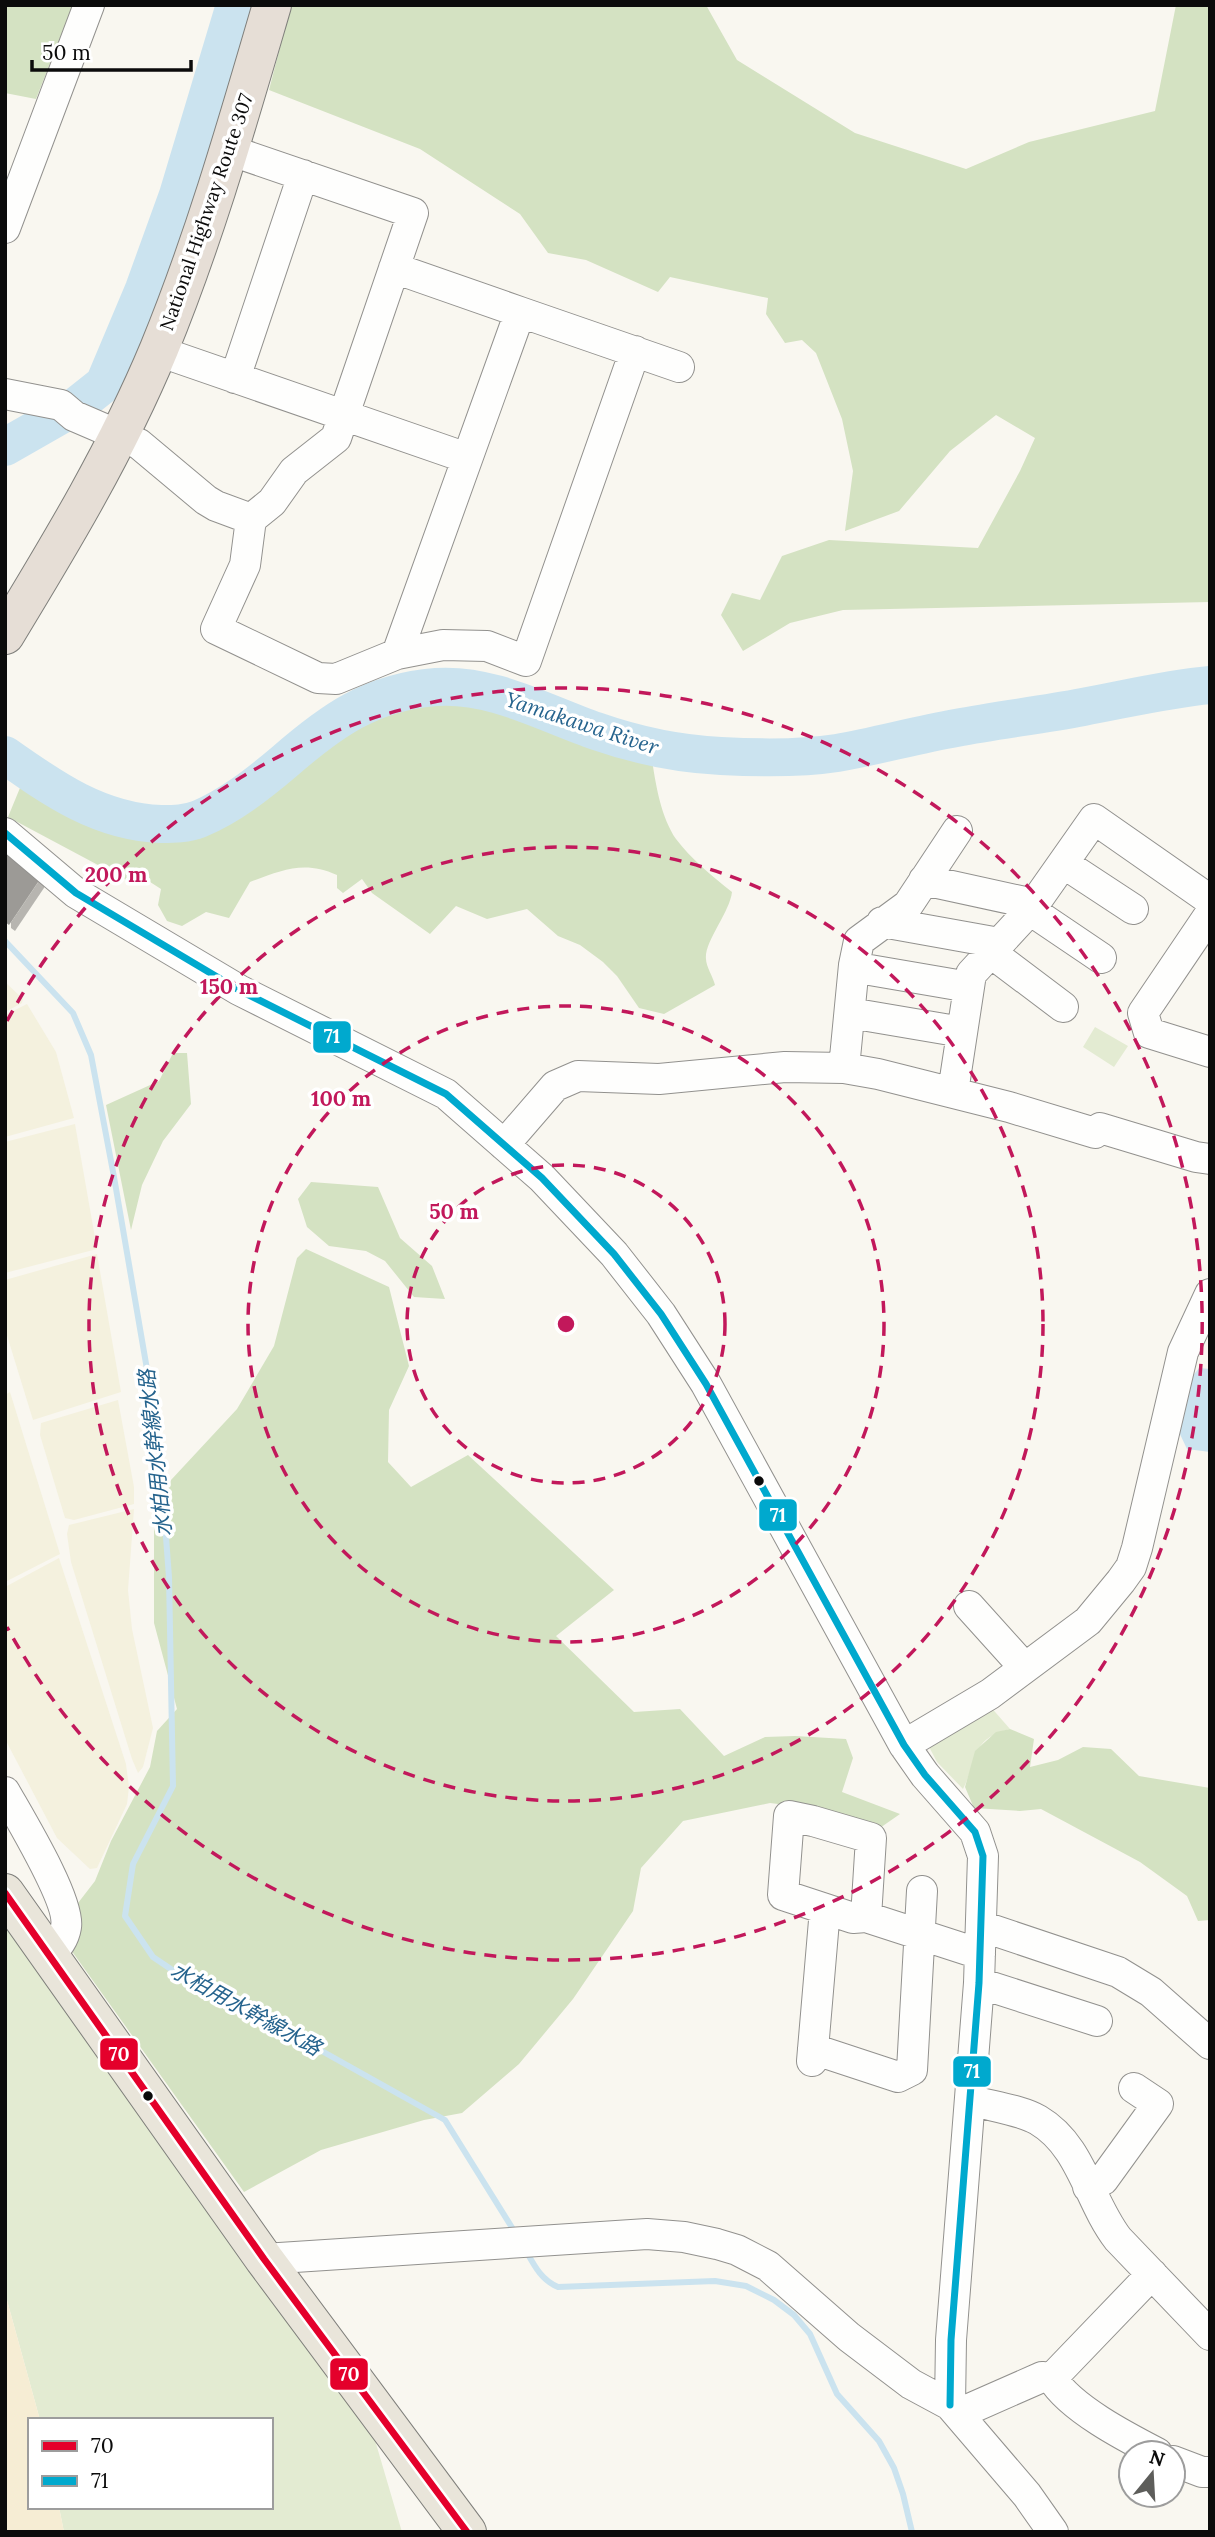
<svg xmlns="http://www.w3.org/2000/svg" width="1215" height="2537" viewBox="0 0 1215 2537" font-family="Lora,'Noto Sans JP',serif">
  <style>
    .farmland { fill: #f4f1de }
    .green { fill: #e3ebd2 }
    .forest { fill: #d4e2c2 }
    .sand { fill: #f6edd4 }
    .water { fill: #cbe3ef }
    .lines { fill: none; stroke-linecap: round; stroke-linejoin: round }
    .stream { stroke: #cbe3ef; stroke-width: 6 }
    .river { stroke: #cbe3ef; stroke-width: 38 }
    .building { fill: #9c9a96; filter: url(#shadow) }
    .minor-casing { stroke: #92918e; stroke-width: 32 }
    .major-casing { stroke: #7f7f7b; stroke-width: 40 }
    .highway-casing { stroke: #7f7f7b; stroke-width: 40 }
    .minor { stroke: #fefefd; stroke-width: 30 }
    .major { stroke: #e9e5da; stroke-width: 38 }
    .highway { stroke: #e6ded6; stroke-width: 38 }
    .bus-1-casing { stroke: #fff; stroke-width: 12 }
    .bus-2-casing { stroke: #fff; stroke-width: 12 }
    .bus-1 { stroke: #e4002b; stroke-width: 7 }
    .bus-2 { stroke: #00a9ce; stroke-width: 7 }
    .ring { fill: none; stroke: #c2185b; stroke-width: 3.5; stroke-dasharray: 12 9 }
    .bus-dot { fill: #0b0b0b; stroke: #fff; stroke-width: 2.5 }
    .labels { text-anchor: middle; dominant-baseline: central; stroke-width: 7; stroke-linejoin: round; paint-order: stroke }
    .street-label { font-size: 19px; fill: #0b0b0b; stroke: #fff }
    .water-label { font-size: 21px; font-style: italic; fill: #25638d; stroke: #fff }
    .centre { fill: #c2185b; stroke: #fff; stroke-width: 3.5 }
    .ring-label { font-size: 21px; text-anchor: middle; font-weight: bold; fill: #c2185b; stroke: #fff; stroke-width: 7; stroke-linejoin: round; paint-order: stroke }
    .line-badge { stroke: #fff; stroke-width: 2.5 }
    .badge-label { font-size: 19px; text-anchor: middle; font-weight: bold; fill: #fff }
  </style>
  <defs>
    <filter id="shadow"><feDropShadow dx="6" dy="6" stdDeviation="0" flood-color="#0004"/></filter>
  </defs>
  <rect width="100%" height="100%" fill="#f9f7f0"/>
  <path class="farmland" d="M5,982L23,999L22,1003L5,1012Z
    M27,1004L56,1052L74,1118L5,1137V1015Z
    M75,1124L97,1249L5,1273V1142Z
    M97,1254L121,1392L33,1420L5,1329V1280Z
    M10,1392L60,1554L5,1582V1395Z
    M118,1400L134,1487V1504L74,1520L65,1518L40,1435L41,1423Z
    M134,1509L128,1590L132,1629L153,1728L143,1767L138,1773L132,1759L71,1562L67,1534L69,1525Z
    M59,1558L126,1764L129,1787L127,1804L97,1868L90,1869L57,1838L5,1739V1587Z"/>
  <path class="green" d="M1095,1027L1128,1046L1114,1067L1083,1047Z
    M989,1705L1010,1729C971,1738 977,1761 963,1789L937,1762L927,1743Z
    M5,1916L362,2396L402,2532H64L59,2507H271V2420H40L5,2293Z"/>
  <path class="forest" d="M5,5H73L36,99L5,93Z
    M291,5H706L737,60L855,133L966,169L1029,142L1155,111L1176,5H1210V602L843,610L790,623L743,651L721,615L732,593L760,600L782,556L829,540L978,548L1020,471L1035,438L996,415L950,451L899,511L845,531L853,471L842,419L816,353L802,340L785,343L766,314L768,298L670,277L658,292L586,260L548,253L520,214L420,149L269,90Z
    M442,692C499,694 543,721 595,742C613,750 633,755 652,760C656,786 661,817 676,839C691,859 712,876 732,892C730,912 704,942 706,959C706,966 713,977 715,985L664,1014L639,1008L617,976L603,962L580,945L558,936L527,909L487,919L456,906L430,934L372,893L362,879L343,893L337,888V875C304,860 282,870 250,882L229,918L206,912L182,926L167,921L158,905L161,889L147,880L128,881L8,817L22,783L95,826L166,835L202,826L237,812L262,796L321,742L348,723L409,696Z
    M173,1053H187L191,1104L163,1141L142,1185L131,1230L106,1105L159,1081Z
    M311,1182L378,1187L400,1238L432,1266L445,1299L414,1297L385,1261L366,1251L329,1246L307,1227L298,1199Z
    M306,1249L389,1287L409,1366L389,1410L388,1462L411,1487L468,1455L614,1590L556,1636L634,1712L680,1709L724,1756L765,1737L795,1736L846,1739L853,1758L842,1792L900,1814L877,1830L827,1810L770,1803L683,1821L641,1868L633,1911L573,1999L519,2064L462,2113L424,2120L321,2150L244,2192L66,1943L78,1903L95,1881L111,1841L150,1767L157,1731L177,1709L154,1623V1531L171,1480L237,1409L274,1346L297,1258Z
    M1010,1729L1034,1739L1030,1767L1058,1760L1083,1747L1111,1749L1139,1776L1210,1788V1920L1198,1921L1187,1896L1140,1862L1041,1809L1020,1811L974,1808L965,1787L975,1751L996,1732Z"/>
  <path class="sand" d="M5,2293L40,2420H30V2507H59L64,2532H5Z"/>
  <path class="water" d="M1199,1368L1210,1369V1452L1187,1449L1178,1430L1188,1382Z"/>
  <g class="lines">
    <path class="stream" d="M5,941L73,1013L91,1055L114,1177L149,1381L165,1524L169,1577L173,1786L133,1864L125,1916L153,1957L202,1990L295,2036L445,2120L516,2234
      M525,2249C534,2265 541,2280 558,2287L715,2281L746,2286L774,2300L794,2315L810,2334L837,2394L879,2441L894,2468L903,2494L912,2532"/>
    <path class="river" d="M5,447L75,407L104,384L144,289L178,195L235,5
      M5,755C53,789 100,822 161,824C174,824 186,824 199,819C230,806 258,784 284,762C331,721 371,692 436,687C492,683 544,713 596,731C636,745 678,754 721,756C759,758 799,759 837,753C877,746 916,735 956,728C998,720 1041,715 1083,707C1126,699 1167,689 1210,685"/>
  </g>
  <path class="building" d="M5,850L42,876L9,925L5,922Z"/>
  <g class="lines">
    <defs>
      <path id="minor" d="M5,228L89,5
        M394,268L520,312L397,654
        M520,312L679,367
        M158,351L467,458
        M235,378L303,175
        M5,394L61,405L74,416L139,444L206,500L216,506L251,519L272,502L294,471L336,438L413,213L229,150
        M251,519L245,565L216,629L318,678L336,679L397,654L443,645L487,646L526,661L635,351
        M5,833L76,893L239,990L446,1094L542,1178L614,1254L661,1314L706,1384L904,1745L925,1775L975,1832L983,1856L979,1983L951,2340L950,2405
        M1063,863L1133,909
        M924,880L1034,904
        M1030,910L1101,958
        M1210,914L1143,1013L1149,1033L1210,1052
        M882,922L999,943
        M990,952L1063,1007
        M854,965L864,969L969,987
        M850,1013L962,1032
        M844,1068L854,965L859,941L908,905L957,831
        M953,1092L971,974L1030,910L1094,819L1210,900
        M504,1145L555,1086L578,1076L659,1079L785,1067L844,1068L878,1074L1009,1107L1095,1133L1100,1128L1196,1157L1210,1159
        M969,1606L1024,1667
        M904,1745L990,1694L1088,1621L1121,1581L1131,1567L1137,1548L1183,1352L1210,1294
        M5,1792C19,1817 71,1902 66,1927C64,1939 58,1946 50,1955
        M866,1917L871,1838L813,1821L789,1816L783,1895L853,1918L866,1917L980,1954
        M981,1926L1118,1972L1151,1992L1210,2044
        M979,1983L1097,2021
        M813,2049L898,2077L912,2070L922,1891
        M812,2061L825,1909
        M970,2100C990,2106 1021,2110 1038,2120C1082,2146 1088,2200 1118,2239L1210,2335
        M1088,2187L1103,2180L1158,2104L1134,2088
        M264,2259L647,2234L684,2237L717,2244L737,2250L768,2266L849,2337L911,2384L950,2405L1027,2495L1053,2532
        M1052,2378C1070,2408 1126,2437 1157,2453
        M958,2414L1042,2377L1052,2378L1152,2274
        M1173,2461L1202,2472H1210"/>
      <path id="major" d="M5,1893L264,2259L467,2532"/>
      <path id="highway" d="M5,635C61,543 117,450 159,349C205,237 238,121 272,5"/>
    </defs>
    <use href="#minor" class="minor-casing"/>
    <use href="#major" class="major-casing"/>
    <use href="#highway" class="highway-casing"/>
    <use href="#minor" class="minor"/>
    <use href="#major" class="major"/>
    <use href="#highway" class="highway"/>
    <defs>
      <path id="bus-1" d="M5,1893L264,2259L467,2532"/>
      <path id="bus-2" d="M5,833L76,893L239,990L446,1094L542,1178L614,1254L661,1314L706,1384L904,1745L925,1775L975,1832L983,1856L979,1983L951,2340L950,2405"/>
    </defs>
    <use href="#bus-1" class="bus-1-casing"/>
    <use href="#bus-2" class="bus-2-casing"/>
    <use href="#bus-1" class="bus-1"/>
    <use href="#bus-2" class="bus-2"/>
  </g>
  <g class="ring">
    <circle cx="566" cy="1324" r="159"/>
    <circle cx="566" cy="1324" r="318"/>
    <circle cx="566" cy="1324" r="477"/>
    <path d="M7 1021A636 636 0 1 1 7 1627"/>
  </g>
  <g class="bus-dot">
    <circle cx="759" cy="1481" r="6"/>
    <circle cx="148" cy="2096" r="6"/>
  </g>
  <g class="labels">
    <g class="street-label">
      <text transform="translate(206 212) rotate(-71)">National Highway Route 307</text>
    </g>
    <g class="water-label">
      <text transform="translate(582 723) rotate(18)">Yamakawa River</text>
      <text transform="translate(155 1453) rotate(-96)">水柏用水幹線水路</text>
      <text transform="translate(246 2009) rotate(29)">水柏用水幹線水路</text>
    </g>
  </g>
  <circle cx="566" cy="1324" r="10" class="centre"/>
  <g class="ring-label">
    <text x="116" y="882">200 m</text>
    <text x="229" y="994">150 m</text>
    <text x="341" y="1106">100 m</text>
    <text x="454" y="1219">50 m</text>
  </g>
  <g class="line-badge">
    <rect x="312" y="1020" width="40" height="34" rx="7" fill="#00a9ce"/>
    <rect x="758" y="1498" width="40" height="34" rx="7" fill="#00a9ce"/>
    <rect x="99" y="2037" width="40" height="34" rx="7" fill="#e4002b"/>
    <rect x="952" y="2055" width="40" height="33" rx="7" fill="#00a9ce"/>
    <rect x="329" y="2357" width="40" height="34" rx="7" fill="#e4002b"/>
  </g>
  <g class="badge-label">
    <text x="332" y="1043">71</text>
    <text x="778" y="1522">71</text>
    <text x="119" y="2061">70</text>
    <text x="972" y="2078">71</text>
    <text x="349" y="2381">70</text>
  </g>
  <rect width="1215" height="2537" fill="none" stroke="#0b0b0b" stroke-width="14"/>
  <rect x="28" y="2418" width="245" height="91" fill="#ffffff" stroke="#9d9d9d" stroke-width="2"/>
  <rect x="42" y="2441" width="35" height="10" fill="#e4002b" stroke="#9d9d9d" stroke-width="2"/>
  <text x="91" y="2453" font-size="21" fill="#0b0b0b">70</text>
  <rect x="42" y="2476" width="35" height="10" fill="#00a9ce" stroke="#9d9d9d" stroke-width="2"/>
  <text x="91" y="2488" font-size="21" fill="#0b0b0b">71</text>
  <g transform="translate(1152 2474) rotate(18)"><circle r="33" fill="#ffffff" stroke="#9d9d9d" stroke-width="2"/>
  <path d="M0-5L12 26L0 18L-12 26Z" fill="#5e5e5b"/>
  <text y="-10" font-size="19" font-weight="bold" text-anchor="middle" fill="#0b0b0b">N</text>
  </g>
  <path d="M32 60v10h159v-10" fill="none" stroke="#0b0b0b" stroke-width="3.5"/>
  <text x="42" y="60" font-size="21" fill="#0b0b0b" stroke="#ffffff" stroke-width="5" paint-order="stroke">50 m</text>
</svg>
